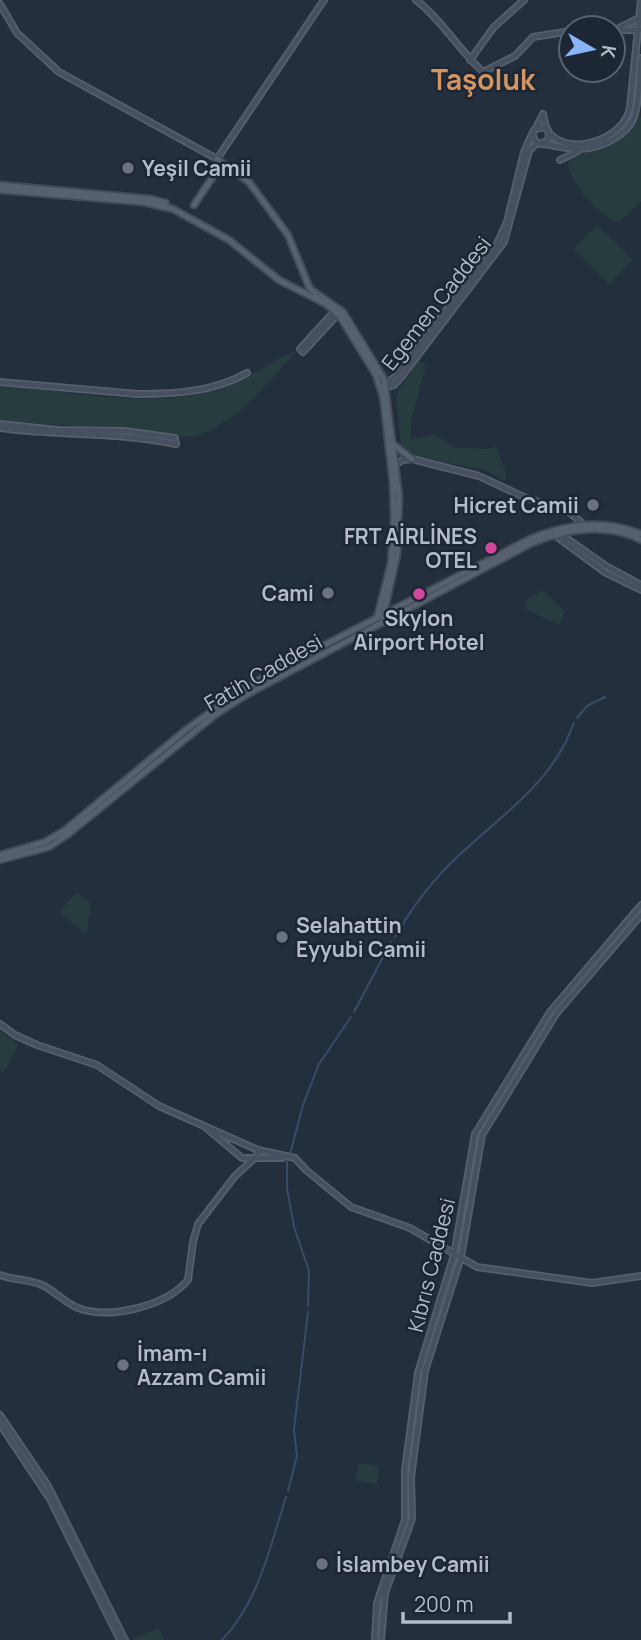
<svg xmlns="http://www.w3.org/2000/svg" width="641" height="1640" viewBox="0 0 641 1640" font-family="Manrope,sans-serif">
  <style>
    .green { fill: #263c3f }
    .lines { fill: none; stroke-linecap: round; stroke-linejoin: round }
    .stream { stroke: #394c67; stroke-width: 2 }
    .secondary-casing { stroke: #565f6c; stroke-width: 8 }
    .primary-casing { stroke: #414a57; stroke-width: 9 }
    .secondary { stroke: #465061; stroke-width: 4.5 }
    .primary { stroke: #56606e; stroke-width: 5 }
    .worship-dot { fill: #6b7280; stroke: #1d2633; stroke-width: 2.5 }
    .hotel-dot { fill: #d1479c; stroke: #1d2633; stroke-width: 2.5 }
    .labels { text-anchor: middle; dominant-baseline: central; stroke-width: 5; stroke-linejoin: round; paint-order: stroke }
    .poi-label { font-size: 21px; font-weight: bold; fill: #b4bcc9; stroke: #1d2633; text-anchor: start }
    .street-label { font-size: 21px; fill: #b4bcc9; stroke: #1d2633 }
    .district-label { font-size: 28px; font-weight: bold; fill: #d59563; stroke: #1d2633 }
  </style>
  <rect width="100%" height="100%" fill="#242f3e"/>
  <path class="green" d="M637,115L641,117V201L619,222H615C595,209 572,187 568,162L572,157C597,149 628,143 637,115Z
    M597,225L633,260L610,284L574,249Z
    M296,351C270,381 242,417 204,433C183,442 157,431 135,429C90,426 45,425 0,420V385C67,391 156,410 220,389C248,380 270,361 296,351Z
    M419,360L426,365L412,417L410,440L435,434L455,448L487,449L496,446L507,477L504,480L485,470L413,456L404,449L401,444L396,400L399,388Z
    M541,591L545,592L565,612L559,625L524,608L527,603L524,601Z
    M76,892L91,903L87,931L83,932L59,912Z
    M0,1030L19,1045L4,1072L0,1070Z
    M358,1463L379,1466L377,1484L356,1481Z
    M158,1628L165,1640H133Z"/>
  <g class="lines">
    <path class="stream" d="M577,718L587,706L605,697
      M395,937C411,909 431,882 454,860C489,826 540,791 563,747C568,739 570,731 574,723
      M354,1012L391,942
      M290,1154L303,1105L319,1064L351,1017
      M287,1162V1188L294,1227L309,1271L308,1306
      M288,1491L297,1456L294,1430L308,1312
      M222,1640C259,1601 270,1547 286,1497"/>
    <defs>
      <path id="secondary" d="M416,0C441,19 459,50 483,72L515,56L533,37L571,31
        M0,4L17,33L59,72L217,159L324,0
        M615,30L639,18
        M617,30H640
        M470,60L494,27L524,0
        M536,128L543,114L546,127
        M549,133C571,158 625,139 630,107L641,0
        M543,144C555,145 568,150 581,149C600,148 627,136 634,117C640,99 639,76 641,58
        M560,160L578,151
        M342,311L338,314L303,352L300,349L331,315Z
        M0,382L137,394C176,394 213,392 247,373
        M384,385L395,377L496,246L507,222L524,152C527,145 530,138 534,130L543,127L548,130L549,137L547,141L540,144L534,140L533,133
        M382,388L394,385L402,376L504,242L529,151L537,143
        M0,424L58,430L124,431L175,438L176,444C118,432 59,436 0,428
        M396,464L403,460L412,459L479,476L524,497L569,512L583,524
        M559,533L606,566L641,585
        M553,534L606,573L641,590
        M0,1024L15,1035L37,1045L97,1065L159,1106L258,1150L257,1156L235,1176L198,1224L193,1242L188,1280C166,1306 110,1320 78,1308C65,1303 55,1291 42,1285C28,1279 13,1280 0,1275
        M205,1127L242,1158H282
        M258,1150L295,1158L306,1170L351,1207L410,1228L477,1267L592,1283L641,1276
        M0,1415L48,1486L125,1640
        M0,1424L50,1499L120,1640
        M375,1640L377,1603L405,1520V1470L418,1373L454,1255L475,1134L550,1012L641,905
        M381,1640L385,1593L412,1519L411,1477L425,1371L461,1257L482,1135L556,1014L641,915"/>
      <path id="primary" d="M215,174L224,170H235
        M0,185L151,199L166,203
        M0,190L143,202L173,209L229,240L279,280L326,304L339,315L376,375L383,397L393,484L394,518L391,563L377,618
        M194,205L214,175L217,159L249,182L288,235L310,289L343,312L384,379L399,496L397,555L383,617
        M394,445L412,459
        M0,855L45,842L64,831L187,729L239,692L276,670L528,540C565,524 603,518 641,534
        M0,860L49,847L67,835L215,715L246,695L532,543C565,529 608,522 641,540"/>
    </defs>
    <use href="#secondary" class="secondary-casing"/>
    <use href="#primary" class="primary-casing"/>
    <use href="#secondary" class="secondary"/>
    <use href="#primary" class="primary"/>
  </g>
  <g class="worship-dot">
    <circle cx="128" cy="168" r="7"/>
    <circle cx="593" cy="505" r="7"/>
    <circle cx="328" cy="593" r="7"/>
    <circle cx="282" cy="937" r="7"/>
    <circle cx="123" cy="1365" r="7"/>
    <circle cx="322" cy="1564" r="7"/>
  </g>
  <g class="hotel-dot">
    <circle cx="491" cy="548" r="7"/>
    <circle cx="419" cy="594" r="7"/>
  </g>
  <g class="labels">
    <g class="poi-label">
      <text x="142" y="168">Yeşil Camii</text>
      <text x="579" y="505" text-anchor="end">Hicret Camii</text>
      <text x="477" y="536" text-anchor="end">FRT AİRLİNES<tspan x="477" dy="24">OTEL</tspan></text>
      <text x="314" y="593" text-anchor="end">Cami</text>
      <text x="419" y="618" text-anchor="middle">Skylon<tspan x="419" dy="24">Airport Hotel</tspan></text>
      <text x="296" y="925">Selahattin<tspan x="296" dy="24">Eyyubi Camii</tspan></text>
      <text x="137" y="1353">İmam-ı<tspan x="137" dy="24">Azzam Camii</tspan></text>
      <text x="336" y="1564">İslambey Camii</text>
    </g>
    <g class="street-label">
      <text transform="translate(436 303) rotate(-52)">Egemen Caddesi</text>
      <text transform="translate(263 672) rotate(-30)">Fatih Caddesi</text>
      <text transform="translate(431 1265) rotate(-76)">Kıbrıs Caddesi</text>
    </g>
    <g class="district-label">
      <text x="483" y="79">Taşoluk</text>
    </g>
  </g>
  <g transform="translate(592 49) rotate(99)"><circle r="33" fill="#1d2633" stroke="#59626f" stroke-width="2"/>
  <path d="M0-5L12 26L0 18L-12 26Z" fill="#8ab4f8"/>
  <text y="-10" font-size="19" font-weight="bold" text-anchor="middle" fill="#b4bcc9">K</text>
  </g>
  <path d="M403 1612v10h107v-10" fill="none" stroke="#b4bcc9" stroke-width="3.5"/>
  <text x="414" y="1612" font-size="21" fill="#b4bcc9" stroke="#1d2633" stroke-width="5" paint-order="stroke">200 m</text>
</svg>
